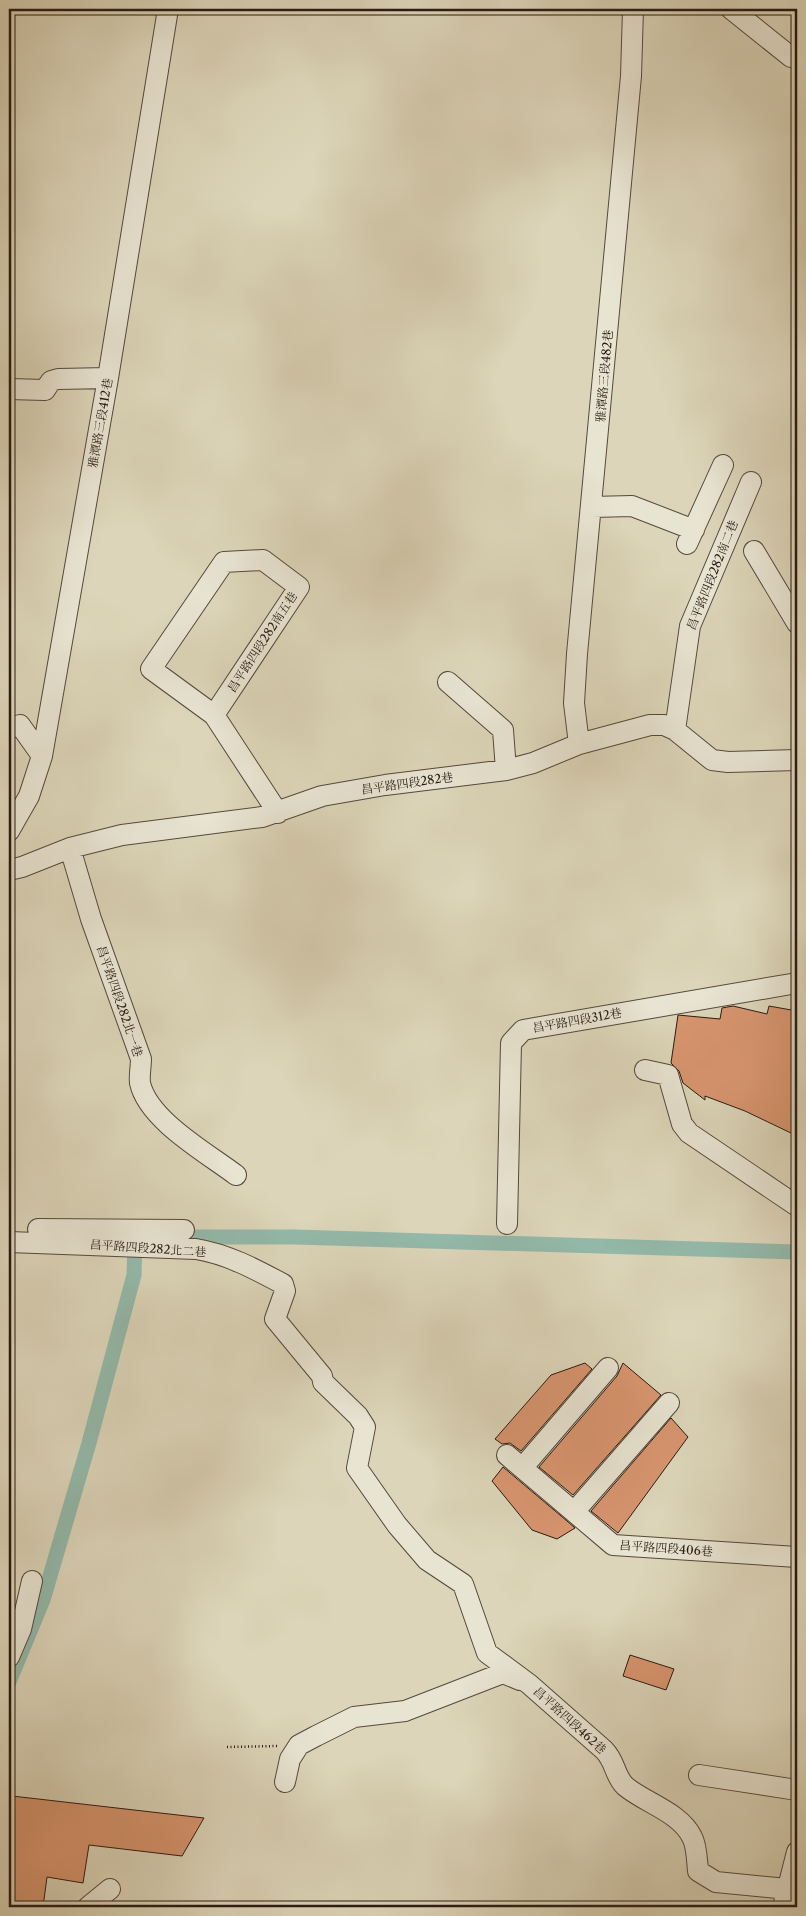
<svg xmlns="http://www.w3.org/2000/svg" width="806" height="1916" viewBox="0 0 806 1916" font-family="'Libre Caslon Text','Noto Serif TC',serif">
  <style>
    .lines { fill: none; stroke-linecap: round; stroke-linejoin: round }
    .canal { stroke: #93b9aa; stroke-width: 15 }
    .building { fill: #d8956f; stroke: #281a13 }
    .minor-casing { stroke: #55493c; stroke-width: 22 }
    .path { stroke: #281a13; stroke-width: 2.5; stroke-dasharray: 1 2.5; stroke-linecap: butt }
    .minor { stroke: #e8e4d2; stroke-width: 20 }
    .labels { text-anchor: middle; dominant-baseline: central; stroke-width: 4; stroke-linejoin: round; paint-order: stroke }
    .street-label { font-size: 12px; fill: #281a13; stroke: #e8e4d2 }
  </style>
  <rect width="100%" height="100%" fill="#dcd5b9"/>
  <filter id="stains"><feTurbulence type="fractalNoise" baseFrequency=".004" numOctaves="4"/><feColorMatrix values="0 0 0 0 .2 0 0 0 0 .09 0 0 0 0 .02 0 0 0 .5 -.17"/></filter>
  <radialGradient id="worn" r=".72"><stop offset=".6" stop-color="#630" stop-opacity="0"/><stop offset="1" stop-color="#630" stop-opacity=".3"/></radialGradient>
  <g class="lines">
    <path class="canal" d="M170,1237H295L797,1252
      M9,1682L43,1600L89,1443L134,1275L135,1238"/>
  </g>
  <path class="building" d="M733,1006L767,1014L769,1006L797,1011V1109L793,1134L745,1111L705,1096V1100L683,1083L679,1071L671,1063L678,1015L720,1019L722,1008Z
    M585,1363L592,1369L521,1451L510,1443L502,1444L495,1439L551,1375Z
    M623,1363L661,1395L573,1495L539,1467L617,1376Z
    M671,1418L688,1437L618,1533L591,1511Z
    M503,1467L567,1521L575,1528L557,1539L532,1530L492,1481Z
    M630,1655L674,1669L666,1690L623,1676Z
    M12,1796L204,1818L182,1856L89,1845L83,1883L47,1877L43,1907H9V1820Z"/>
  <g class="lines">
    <defs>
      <path id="minor" d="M731,9L791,57
        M9,389L45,390L51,381L58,379L108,378
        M592,507L632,506L694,530
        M687,544L723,465
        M754,551L797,623
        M448,682L503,730L506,770
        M214,715L299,587L263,560L224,562L151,669L214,715L278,813
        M9,728L20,725L42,756
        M675,730L690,626L751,482
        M579,744L574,703L577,654L631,76L633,9
        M9,831L29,796L42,756L108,378L168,9
        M70,848L91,919L141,1059C141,1066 139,1076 140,1083C148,1120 207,1153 236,1175
        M9,870L22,867L70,848L122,835L262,817L322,796L385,785L506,770L533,763L579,744L650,725H664L675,730L712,760L728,762L797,760
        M645,1070L668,1075L682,1124L689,1133L797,1206
        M507,1224L511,1043L523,1030L797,983
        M38,1229L184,1230
        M9,1242L196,1249C227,1254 255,1269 283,1284L285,1291L275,1319L322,1376L323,1382L358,1416L365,1427L357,1468L397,1525L427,1560L463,1584L487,1653L529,1684L604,1750C616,1762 614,1775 625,1786C645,1803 680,1812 692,1837C697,1846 697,1861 698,1871L716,1882L787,1889
        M507,1455L613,1545L797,1557
        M523,1467L608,1368
        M574,1512L669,1403
        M9,1657L21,1629L32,1581
        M699,1775L797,1790
        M285,1782L290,1759L299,1745L316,1736L354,1717L405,1711L503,1673L520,1680
        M88,1907L110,1889
        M783,1907L797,1852"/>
    </defs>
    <use href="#minor" class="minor-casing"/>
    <path class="path" d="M227,1747L278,1746"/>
    <use href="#minor" class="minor"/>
  </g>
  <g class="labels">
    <g class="street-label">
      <text transform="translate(604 376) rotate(-85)">雅潭路三段482巷</text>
      <text transform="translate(100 423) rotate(-80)">雅潭路三段412巷</text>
      <text transform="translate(712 575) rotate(-68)">昌平路四段282南二巷</text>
      <text transform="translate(262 642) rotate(-57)">昌平路四段282南五巷</text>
      <text transform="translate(407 783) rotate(-8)">昌平路四段282巷</text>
      <text transform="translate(120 1001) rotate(71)">昌平路四段282北一巷</text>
      <text transform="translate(577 1020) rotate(-10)">昌平路四段312巷</text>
      <text transform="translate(148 1248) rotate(4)">昌平路四段282北二巷</text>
      <text transform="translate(666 1548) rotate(4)">昌平路四段406巷</text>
      <text transform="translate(570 1720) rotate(42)">昌平路四段462巷</text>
    </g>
  </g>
  <rect width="806" height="1916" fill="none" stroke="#dcd5b9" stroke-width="30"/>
  <rect x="10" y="10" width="786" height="1896" fill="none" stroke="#281a13" stroke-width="2.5"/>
  <rect x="15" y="15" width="776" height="1886" fill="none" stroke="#281a13"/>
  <rect width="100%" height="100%" filter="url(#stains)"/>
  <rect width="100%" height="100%" fill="url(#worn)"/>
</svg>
